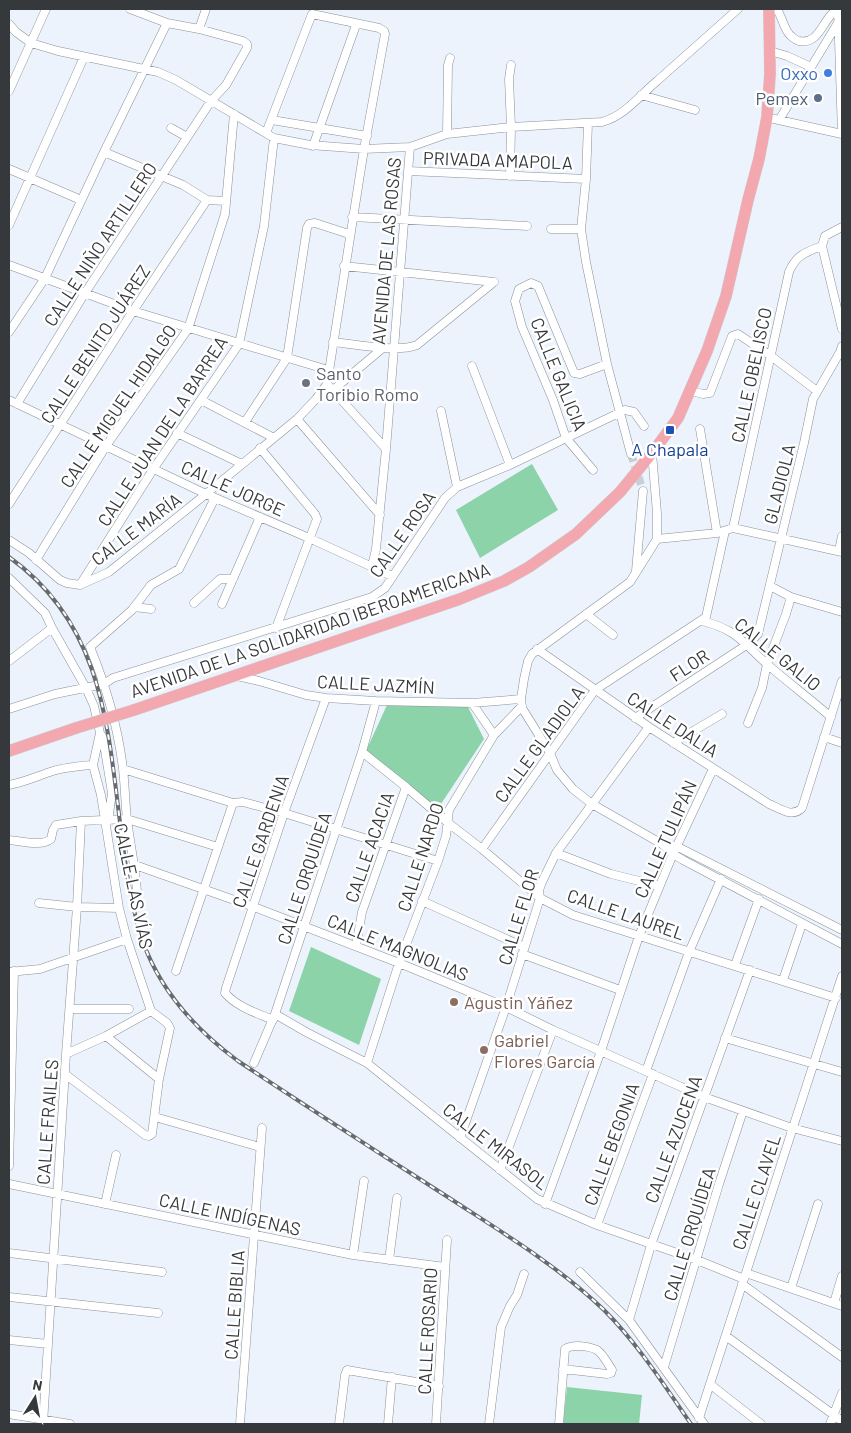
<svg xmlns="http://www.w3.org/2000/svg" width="851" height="1433" viewBox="0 0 851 1433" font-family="Barlow,sans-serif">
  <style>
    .green { fill: #8cd3a9 }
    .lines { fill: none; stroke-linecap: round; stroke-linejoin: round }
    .minor-tunnel { stroke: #c8ced6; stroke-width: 8; stroke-dasharray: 8 4; stroke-linecap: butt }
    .minor-casing { stroke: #8a9199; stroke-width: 9 }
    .highway-casing { stroke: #cfcfd0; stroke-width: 12 }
    .minor { stroke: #fff; stroke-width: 8 }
    .highway { stroke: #f3a7af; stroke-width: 11 }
    .rail-casing { stroke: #676b70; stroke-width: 4 }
    .rail { stroke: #fff; stroke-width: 2; stroke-dasharray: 5.5; stroke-linecap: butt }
    .highway-bridge-casing { stroke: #cfcfd0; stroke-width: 12; stroke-linecap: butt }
    .highway-bridge { stroke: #f3a7af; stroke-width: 11 }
    .shop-dot { fill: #3f7fe0; stroke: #fff; stroke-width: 2 }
    .service-dot { fill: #5c6f8a; stroke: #fff; stroke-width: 2 }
    .worship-dot { fill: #6b7280; stroke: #fff; stroke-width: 2 }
    .transit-dot { fill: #1a4fb4; stroke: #fff; stroke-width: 2 }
    .education-dot { fill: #8d6e63; stroke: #fff; stroke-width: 2 }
    .labels { text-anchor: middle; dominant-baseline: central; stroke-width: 5; stroke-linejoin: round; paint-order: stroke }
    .shop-label { font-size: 18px; fill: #366cbe; stroke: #fff; text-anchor: end }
    .service-label { font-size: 18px; fill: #4e5e75; stroke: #fff; text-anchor: end }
    .street-label { font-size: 18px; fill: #36393c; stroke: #fff }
    .worship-label { font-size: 18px; fill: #5b616d; stroke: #fff; text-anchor: start }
    .transit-label { font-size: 18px; fill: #164399; stroke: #fff }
    .education-label { font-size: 18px; fill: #785e54; stroke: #fff; text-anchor: start }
  </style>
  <rect width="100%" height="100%" fill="#ecf3fc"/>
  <path class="green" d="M532,464L558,510L480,558L456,510Z
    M387,705L468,707L484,739L437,810L366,751Z
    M311,947L381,979L359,1045L289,1011Z
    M567,1387L642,1395L639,1424H563Z"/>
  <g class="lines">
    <path class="minor-tunnel" d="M631,454L643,491"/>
    <defs>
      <path id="minor" d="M777,9C781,16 783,24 787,31C789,35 795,40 799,41C817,45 822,24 831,15C834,11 838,11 842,10
        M838,9L842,134
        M9,24L16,32L31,43L58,51L158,72L176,80L274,138L310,145L364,149L410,147L447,134L511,127L602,122C626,115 639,96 657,81C684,57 711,33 738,9
        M199,29L206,9
        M770,51L787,56L811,67
        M9,91L46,9
        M641,95L695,110
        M774,119L842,134
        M272,120L367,136
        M779,120L839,21
        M588,123L586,179L581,229L586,262L607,364L631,454
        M171,128L187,137
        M447,134L448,65L450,58
        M313,146L356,25
        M104,152L183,185L207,200L226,201
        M9,169L81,200
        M408,171L586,179
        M510,176L511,127L509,79L511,65
        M352,217L527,226
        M9,225L84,57
        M842,227L825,236L822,246L842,329
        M551,229H581
        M9,265L133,311L328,370
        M344,266L494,282
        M9,332L45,278L104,152L167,23
        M333,342C355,344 397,353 417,345L494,282
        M472,366L510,465
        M327,384L386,449
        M333,390L384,347
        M691,391L703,394L710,393L732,336L738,334L771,356L817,391
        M9,400L206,494L309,538L392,576
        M201,400L274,438
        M17,404L85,293L211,101L226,85L247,48V44L243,41L199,29L167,23L130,9
        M441,411L457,487
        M297,419L380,515
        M245,422L287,358L307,228L309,224L315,223L349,234
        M700,429L717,533
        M177,433L242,464
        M260,448L315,514L317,519L276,628
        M652,453L657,513V539L630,582L532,654L528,661L524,679L521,699L522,708L550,753L557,770L573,789L592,804L662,844L673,854L683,860L842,944
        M593,470L566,438L553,400L522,327L515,301L519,289L531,283L538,286L574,373L580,374L607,364
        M9,504L133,311L207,200
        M733,528L789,272C796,255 806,252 822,246
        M657,539L717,533L733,528L842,552
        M9,540L29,553L60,580L67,583L80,585L109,572L206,494L297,419L316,399L327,384L364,149L385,34L384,31L379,28L312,14L266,133
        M839,551L842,536
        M36,560L106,446L188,329L225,214L234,114
        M372,566L376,549L386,449L410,147
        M636,571L643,491
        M9,578L45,613L52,628L86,688L94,706L100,733L93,765L101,795L119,908L127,939L151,1011
        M80,585L154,468L239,344L264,226L274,138
        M770,586L791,597L842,612
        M194,603L220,579H233
        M222,604L260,517
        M134,607L151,609
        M586,614L613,635
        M702,621C738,630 742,642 768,665C789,683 810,699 831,717
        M537,649L649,727L769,804C781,809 792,818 802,808L842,681
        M9,661L52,628
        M237,676L259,681L306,695L326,698L376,701L472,703L521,699
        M472,703L494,735
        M9,709L55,694L104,684L113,678L372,597L385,588L445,498L457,487L510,465L625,410L634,412L644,426
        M635,718L748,644L758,634L804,443L813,399L840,352L842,346
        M748,723L762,688L767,664L786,614L791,597
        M100,733L103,738L112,793L108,821
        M824,737L842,743
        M673,743L722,714
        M362,752L406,787L447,822L482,849L540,898L573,915L836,998
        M123,769L233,803L243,802L284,813L438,861
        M9,785C25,782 35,777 50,772C64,767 79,766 93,765
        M9,840C21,841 42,847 51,839L53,830L56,825L81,821L127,819L218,847
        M672,846H676L842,930
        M482,849L595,690L706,617L725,531
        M556,853L611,874L659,886
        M135,865L254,907L399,963L506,1007L553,1030L704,1097L792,1128L842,1141
        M137,891C135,866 130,843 127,819C125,802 125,785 123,769C118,727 106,686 90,647L132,610L151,585L179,569L215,498
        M422,901L524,947
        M39,903L77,907L119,908
        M356,946L362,912L406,787
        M522,954L620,990
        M735,965L759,899
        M176,971L233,803
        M9,972L40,969L127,939
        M783,980L802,924
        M70,1009H129
        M275,1014L306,1032L367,1063L537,1199L597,1225L697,1260L744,1279
        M273,1020C257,1013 237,1007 225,993L226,988L284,813L326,698
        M106,1036L159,1079
        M725,1038L842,1072
        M66,1054L106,1036L151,1011
        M254,1063L275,1014L362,752L376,701
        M367,1063L399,963L438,861L446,836L449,810L494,735L522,706
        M646,1071L689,952L721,879
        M65,1074L145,1135L149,1136L152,1134L159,1079L170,1028L167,1023L151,1011
        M155,1117L260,1147
        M460,1138L506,1007L540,898L539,890L542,882L556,853L649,727
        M9,1166L14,971
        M500,1170L553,1030
        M9,1184L353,1255L445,1267
        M105,1204L116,1155
        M545,1204L601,1051L639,936L673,854L713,769
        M597,1225L653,1074
        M9,1253L162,1272
        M353,1255L364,1181
        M389,1260L397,1198
        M580,1272L629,1320L704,1424
        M746,1273L842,1306
        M742,1284L842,1357
        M791,1288L818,1204
        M9,1297L158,1313
        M834,1303L842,1276
        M629,1320L651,1245L750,970
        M726,1336L842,1421
        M9,1340L48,1344
        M664,1367L719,1184L743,1111
        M711,1385L761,1424
        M9,1414L70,1424
        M699,1418L842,976
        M43,1424L66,1054L77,907L81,821
        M240,1424L262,1128
        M339,1424L345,1375L347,1370L439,1386
        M388,1424L392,1377
        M436,1424L447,1240
        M489,1424L501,1327L510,1306L517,1295L524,1274
        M559,1424L565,1349C573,1344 589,1346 597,1350C603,1354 608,1364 612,1370L611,1373L607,1374L563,1369
        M830,1424L842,1393"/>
      <path id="highway" d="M134,710L460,599L504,581L529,567L576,534L620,492L652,453L678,418L707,351L726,296L748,200L759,159L767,117L770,74L769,9
        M9,751L76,728"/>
    </defs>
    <use href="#minor" class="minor-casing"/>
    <use href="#highway" class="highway-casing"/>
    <use href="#minor" class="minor"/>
    <use href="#highway" class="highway"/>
    <defs>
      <path id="rail" d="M9,557C110,629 108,742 124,853C128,883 133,913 143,942C161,992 196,1030 238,1061C310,1109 384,1156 457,1203C508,1236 560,1268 604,1310C638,1344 664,1385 691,1424"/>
    </defs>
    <use href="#rail" class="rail-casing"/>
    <use href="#rail" class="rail"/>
    <defs>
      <path id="highway-bridge" d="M76,728L134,710"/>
    </defs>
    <use href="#highway-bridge" class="highway-bridge-casing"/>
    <use href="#highway-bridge" class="highway-bridge"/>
  </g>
  <circle class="shop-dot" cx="828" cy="73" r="5"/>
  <circle class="service-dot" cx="818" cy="98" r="5"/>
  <circle class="worship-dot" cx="306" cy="383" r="5"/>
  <rect class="transit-dot" x="665" y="425" width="10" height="10" rx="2.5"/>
  <g class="education-dot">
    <circle cx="454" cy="1002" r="5"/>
    <circle cx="484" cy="1050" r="5"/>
  </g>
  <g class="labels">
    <g class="shop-label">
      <text x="818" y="73">Oxxo</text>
    </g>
    <g class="service-label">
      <text x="808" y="98">Pemex</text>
    </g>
    <g class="street-label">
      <text transform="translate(498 160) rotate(2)">PRIVADA AMAPOLA</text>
      <text transform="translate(100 244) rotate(-57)">CALLE NIÑO ARTILLERO</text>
      <text transform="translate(386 251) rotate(-85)">AVENIDA DE LAS ROSAS</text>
      <text transform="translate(95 344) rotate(-57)">CALLE BENITO JUÁREZ</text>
      <text transform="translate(559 374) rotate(68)">CALLE GALICIA</text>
      <text transform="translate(751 375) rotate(-78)">CALLE OBELISCO</text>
      <text transform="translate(118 406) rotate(-56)">CALLE MIGUEL HIDALGO</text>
      <text transform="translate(162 431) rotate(-57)">CALLE JUAN DE LA BARREA</text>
      <text transform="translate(779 484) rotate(-76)">GLADIOLA</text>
      <text transform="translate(233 488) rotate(24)">CALLE JORGE</text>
      <text transform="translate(136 529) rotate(-37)">CALLE MARÍA</text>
      <text transform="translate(402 534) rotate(-55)">CALLE ROSA</text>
      <text transform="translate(310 630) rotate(-19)">AVENIDA DE LA SOLIDARIDAD IBEROAMERICANA</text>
      <text transform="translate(778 654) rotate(39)">CALLE GALIO</text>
      <text transform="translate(689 665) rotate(-33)">FLOR</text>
      <text transform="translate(376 684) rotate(3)">CALLE JAZMÍN</text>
      <text transform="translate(673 724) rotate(33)">CALLE DALIA</text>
      <text transform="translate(539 744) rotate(-54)">CALLE GLADIOLA</text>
      <text transform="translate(665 839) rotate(-66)">CALLE TULIPÁN</text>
      <text transform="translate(260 841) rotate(-71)">CALLE GARDENIA</text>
      <text transform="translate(369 847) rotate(-71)">CALLE ACACIA</text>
      <text transform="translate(420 857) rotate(-72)">CALLE NARDO</text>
      <text transform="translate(304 878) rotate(-72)">CALLE ORQUÍDEA</text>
      <text transform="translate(134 886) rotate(78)">CALLE LAS VÍAS</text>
      <text transform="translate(626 914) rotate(19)">CALLE LAUREL</text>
      <text transform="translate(518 917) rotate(-73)">CALLE FLOR</text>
      <text transform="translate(398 947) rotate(22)">CALLE MAGNOLIAS</text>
      <text transform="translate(47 1122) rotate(-86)">CALLE FRAILES</text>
      <text transform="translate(673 1139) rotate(-70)">CALLE AZUCENA</text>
      <text transform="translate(611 1144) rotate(-70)">CALLE BEGONIA</text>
      <text transform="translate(496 1146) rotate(38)">CALLE MIRASOL</text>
      <text transform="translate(756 1192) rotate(-72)">CALLE CLAVEL</text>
      <text transform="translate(230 1214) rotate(12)">CALLE INDÍGENAS</text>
      <text transform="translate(689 1234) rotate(-73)">CALLE ORQUÍDEA</text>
      <text transform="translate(234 1305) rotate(-86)">CALLE BIBLIA</text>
      <text transform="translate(427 1331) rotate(-87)">CALLE ROSARIO</text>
    </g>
    <g class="worship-label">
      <text x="316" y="373">Santo<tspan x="316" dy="21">Toribio Romo</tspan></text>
    </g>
    <g class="transit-label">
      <text x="670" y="449">A Chapala</text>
    </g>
    <g class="education-label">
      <text x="464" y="1002">Agustin Yáñez</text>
      <text x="494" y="1040">Gabriel<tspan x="494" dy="21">Flores García</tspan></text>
    </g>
  </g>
  <rect width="851" height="1433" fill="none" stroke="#36393c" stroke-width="20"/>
  <g transform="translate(35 1398) rotate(11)" stroke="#ffffff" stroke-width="4" paint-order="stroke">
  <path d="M0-4L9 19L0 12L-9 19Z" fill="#36393c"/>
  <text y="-8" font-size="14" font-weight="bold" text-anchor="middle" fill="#36393c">N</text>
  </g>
</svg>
